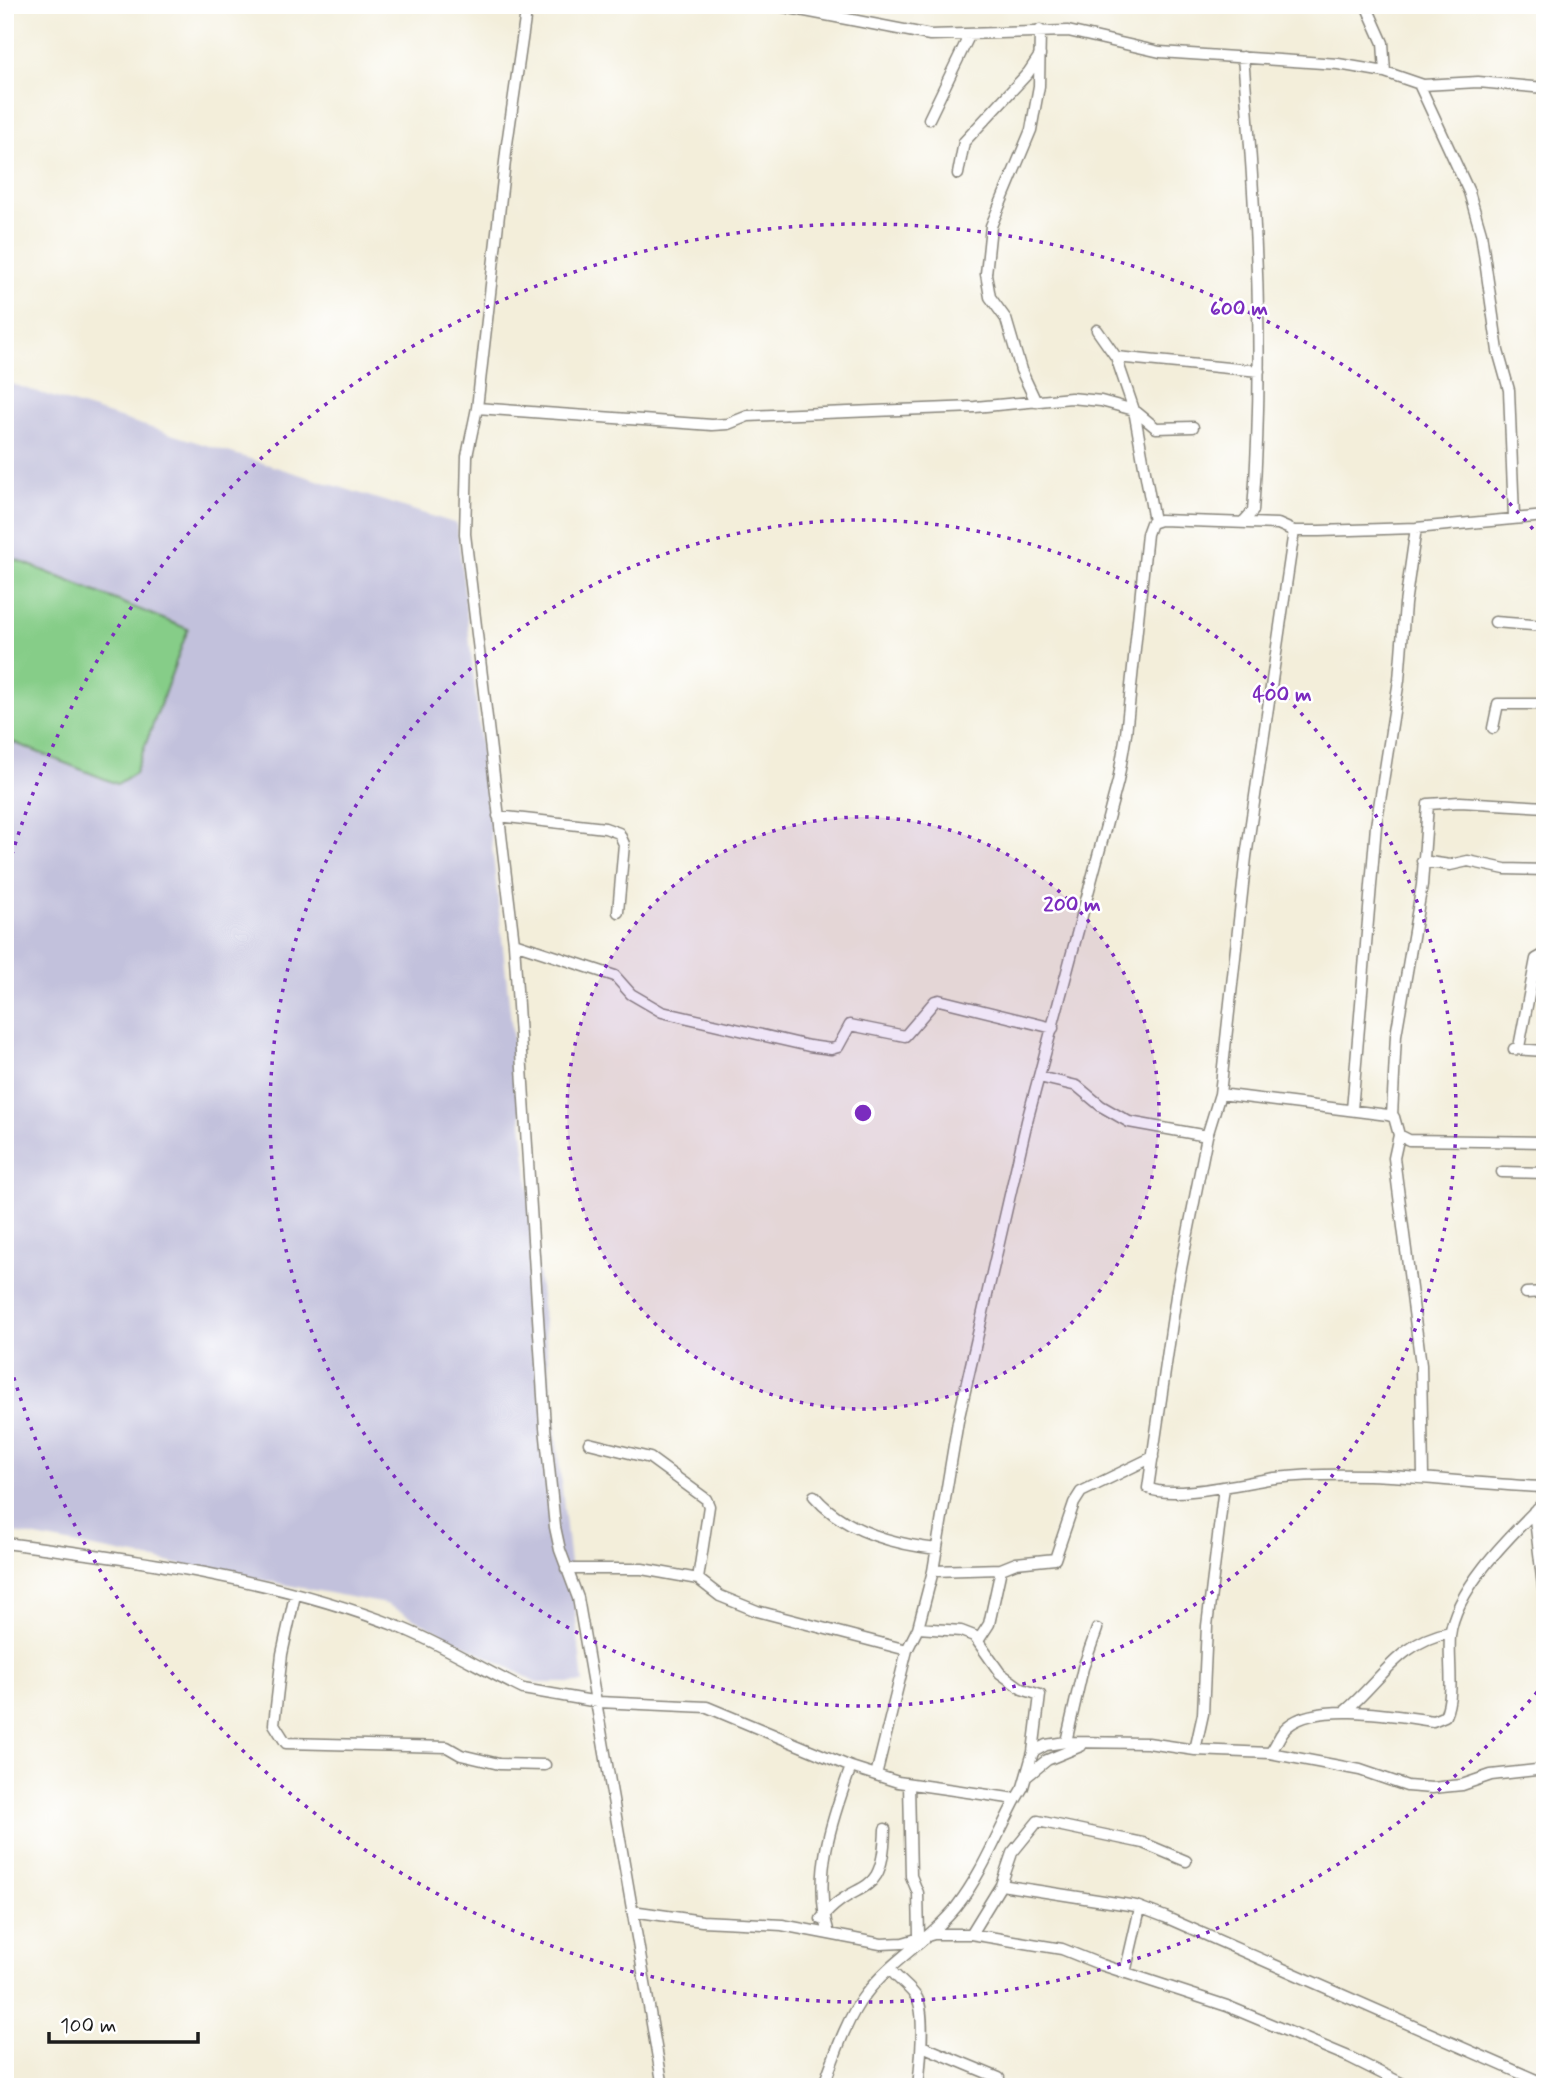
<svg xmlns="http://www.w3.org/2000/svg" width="1550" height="2092" viewBox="0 0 1550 2092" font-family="Mynerve,sans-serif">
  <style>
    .industrial { fill: #c2c1dc }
    .green { fill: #86cd88; stroke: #517452; stroke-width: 2 }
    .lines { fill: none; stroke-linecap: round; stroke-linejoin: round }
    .street-casing { stroke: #88857b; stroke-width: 13 }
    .street { stroke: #fff; stroke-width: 10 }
    .ring { fill: none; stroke: #7b2cbf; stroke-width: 3.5; stroke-dasharray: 3.5 7 }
    .centre { fill: #7b2cbf; stroke: #fff; stroke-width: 3.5 }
    .ring-label { font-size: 21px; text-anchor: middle; font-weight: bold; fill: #7b2cbf; stroke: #fff; stroke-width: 5; stroke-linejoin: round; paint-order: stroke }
  </style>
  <rect width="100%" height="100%" fill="#fff"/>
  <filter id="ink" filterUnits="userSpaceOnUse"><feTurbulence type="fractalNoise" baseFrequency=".0143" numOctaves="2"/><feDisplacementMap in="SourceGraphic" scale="14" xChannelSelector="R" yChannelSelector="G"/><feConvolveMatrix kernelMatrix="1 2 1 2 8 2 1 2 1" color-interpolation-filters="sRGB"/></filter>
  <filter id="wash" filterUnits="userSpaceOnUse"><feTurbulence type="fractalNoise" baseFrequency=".00686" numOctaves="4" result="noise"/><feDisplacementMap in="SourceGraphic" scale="28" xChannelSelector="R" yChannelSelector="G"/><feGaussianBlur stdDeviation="1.57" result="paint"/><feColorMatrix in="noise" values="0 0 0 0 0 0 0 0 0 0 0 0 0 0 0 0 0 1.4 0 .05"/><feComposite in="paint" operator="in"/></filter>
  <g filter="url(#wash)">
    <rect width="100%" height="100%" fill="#f3eeda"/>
    <path class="industrial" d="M5,382L457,524L583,1683H538L386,1604L5,1531Z"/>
    <path class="green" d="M12,558L188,629L135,773L117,784L5,739V575Z"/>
  </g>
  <g filter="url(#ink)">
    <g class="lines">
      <defs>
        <path id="street" d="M527,5L507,144L477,408L467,456L465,534L514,943L545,1427L555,1527L560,1550L578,1598L663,2087
          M774,5L930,35L1068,31L1160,52L1338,64L1385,72L1423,85L1478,82L1545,88
          M1366,5L1383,43L1385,72
          M1419,84L1469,192L1481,233L1498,351L1509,390L1514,517
          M929,119L970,34
          M958,174L964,142L1028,73L1040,55
          M1097,330L1116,357L1259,371
          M1116,357L1134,410L1154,521
          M1036,402L1021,370L1006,319L990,297L986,274L991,226L1031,130L1039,86L1040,30
          M477,408L712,425L728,424L748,416L975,407L1071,398L1101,401L1134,410L1156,428L1193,427
          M1243,522L1253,511C1265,359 1256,209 1243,57
          M1294,531L1246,857L1220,1094L1207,1136L1177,1289L1148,1488C1171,1500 1247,1482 1275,1478C1364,1468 1453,1483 1543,1487
          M1495,622L1545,626
          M1493,728L1498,704H1545
          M498,816L605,828L619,833L624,844L618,912
          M1422,861L1450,865L1468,861L1505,869L1545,870
          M514,943L615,976L631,994L662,1012L809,1046L831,1049L838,1047L850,1025L905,1036L935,1001L939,1000L1053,1028
          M1545,954L1536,959L1519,1047L1514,1049L1545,1051
          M1039,1077L1077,1086L1101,1106L1129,1122L1207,1136
          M1220,1094L1388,1115L1394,1117L1399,1135L1409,1140L1545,1142
          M1352,1110L1376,826L1399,680L1405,604L1416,528
          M1392,1116L1396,1035L1422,885L1428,804L1460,802L1545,807
          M1399,1135L1394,1158L1421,1365L1423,1476
          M1502,1172L1545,1173
          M1526,1293L1545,1292
          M589,1443L650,1458L706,1499L709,1506L698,1579
          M1543,1493L1545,1472
          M814,1496C843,1530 893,1544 937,1549
          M1534,1511L1545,1603
          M5,1543C138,1560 274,1578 399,1627C442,1644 482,1669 523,1689L598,1702L707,1707L851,1767L898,1782L1016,1799L1023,1787L1033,1752L1046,1745L1066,1742L1148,1743L1195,1750L1270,1753L1360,1770L1407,1786L1432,1788L1462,1785L1491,1775L1545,1769
          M566,1569H642L698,1579L720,1596L757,1611L907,1650
          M933,1571L1001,1569
          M295,1595L282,1654L274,1724L286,1743L447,1747L461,1755L499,1764L545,1765
          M918,1628L961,1631L974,1636L1000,1673L1022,1689L1040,1695L1033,1752
          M978,1641L989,1624L1001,1569L1016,1563L1055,1559L1074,1503L1081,1492L1153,1457
          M1345,1711C1383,1679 1397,1643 1450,1632
          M1066,1742L1083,1668L1097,1629
          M1195,1750L1203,1714L1207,1626L1224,1487
          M1270,1753C1277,1745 1280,1732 1288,1726C1317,1701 1398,1716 1433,1721L1445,1716C1455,1694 1448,1660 1450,1636C1455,1588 1513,1533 1545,1501
          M876,1775L907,1650L918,1628L933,1571L958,1421L1027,1121L1118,781L1126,734L1147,534L1151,523L1160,520L1278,524L1294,531H1319L1416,528L1545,516
          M1026,1777L1047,1760L1081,1746
          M909,1784L911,1876L918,1893L919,1936
          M1001,1885L1136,1906L1165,1917L1545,2084
          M632,1911L702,1921L782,1925L881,1944L903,1943L934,1934H971L1062,1949L1102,1965L1227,2006L1349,2057L1409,2087
          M821,1919C857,1875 883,1905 885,1829
          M829,1934C812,1877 831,1821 851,1767
          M971,1934L1001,1885L1012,1853L1038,1821L1143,1843L1186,1861
          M890,1969C898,1980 910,1987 917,1998C926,2014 920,2068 918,2087
          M1125,1973L1140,1908
          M922,2046L999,2078
          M823,2087C833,2060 847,2017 865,1995C891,1960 930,1940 957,1906C981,1875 997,1835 1016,1799"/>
      </defs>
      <use href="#street" class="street-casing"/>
      <use href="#street" class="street"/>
    </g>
  </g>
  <circle cx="863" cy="1113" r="296" fill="#7b2cbf" fill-opacity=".12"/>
  <g class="ring">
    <circle cx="863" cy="1113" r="296"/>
    <circle cx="863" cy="1113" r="593"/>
    <path d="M1544 1684A889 889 0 0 1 6 1351M6 875A889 889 0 0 1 1544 542"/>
  </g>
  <circle cx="863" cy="1113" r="10" class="centre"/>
  <g class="ring-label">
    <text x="1239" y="315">600 m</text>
    <text x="1282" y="701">400 m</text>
    <text x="1072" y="911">200 m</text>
  </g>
  <rect width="1550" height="2092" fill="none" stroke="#fff" stroke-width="28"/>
  <path d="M49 2032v10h149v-10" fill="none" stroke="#1c1c1c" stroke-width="3.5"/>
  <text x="60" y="2032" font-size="21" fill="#1c1c1c" stroke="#ffffff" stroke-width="5" paint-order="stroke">100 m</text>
</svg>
